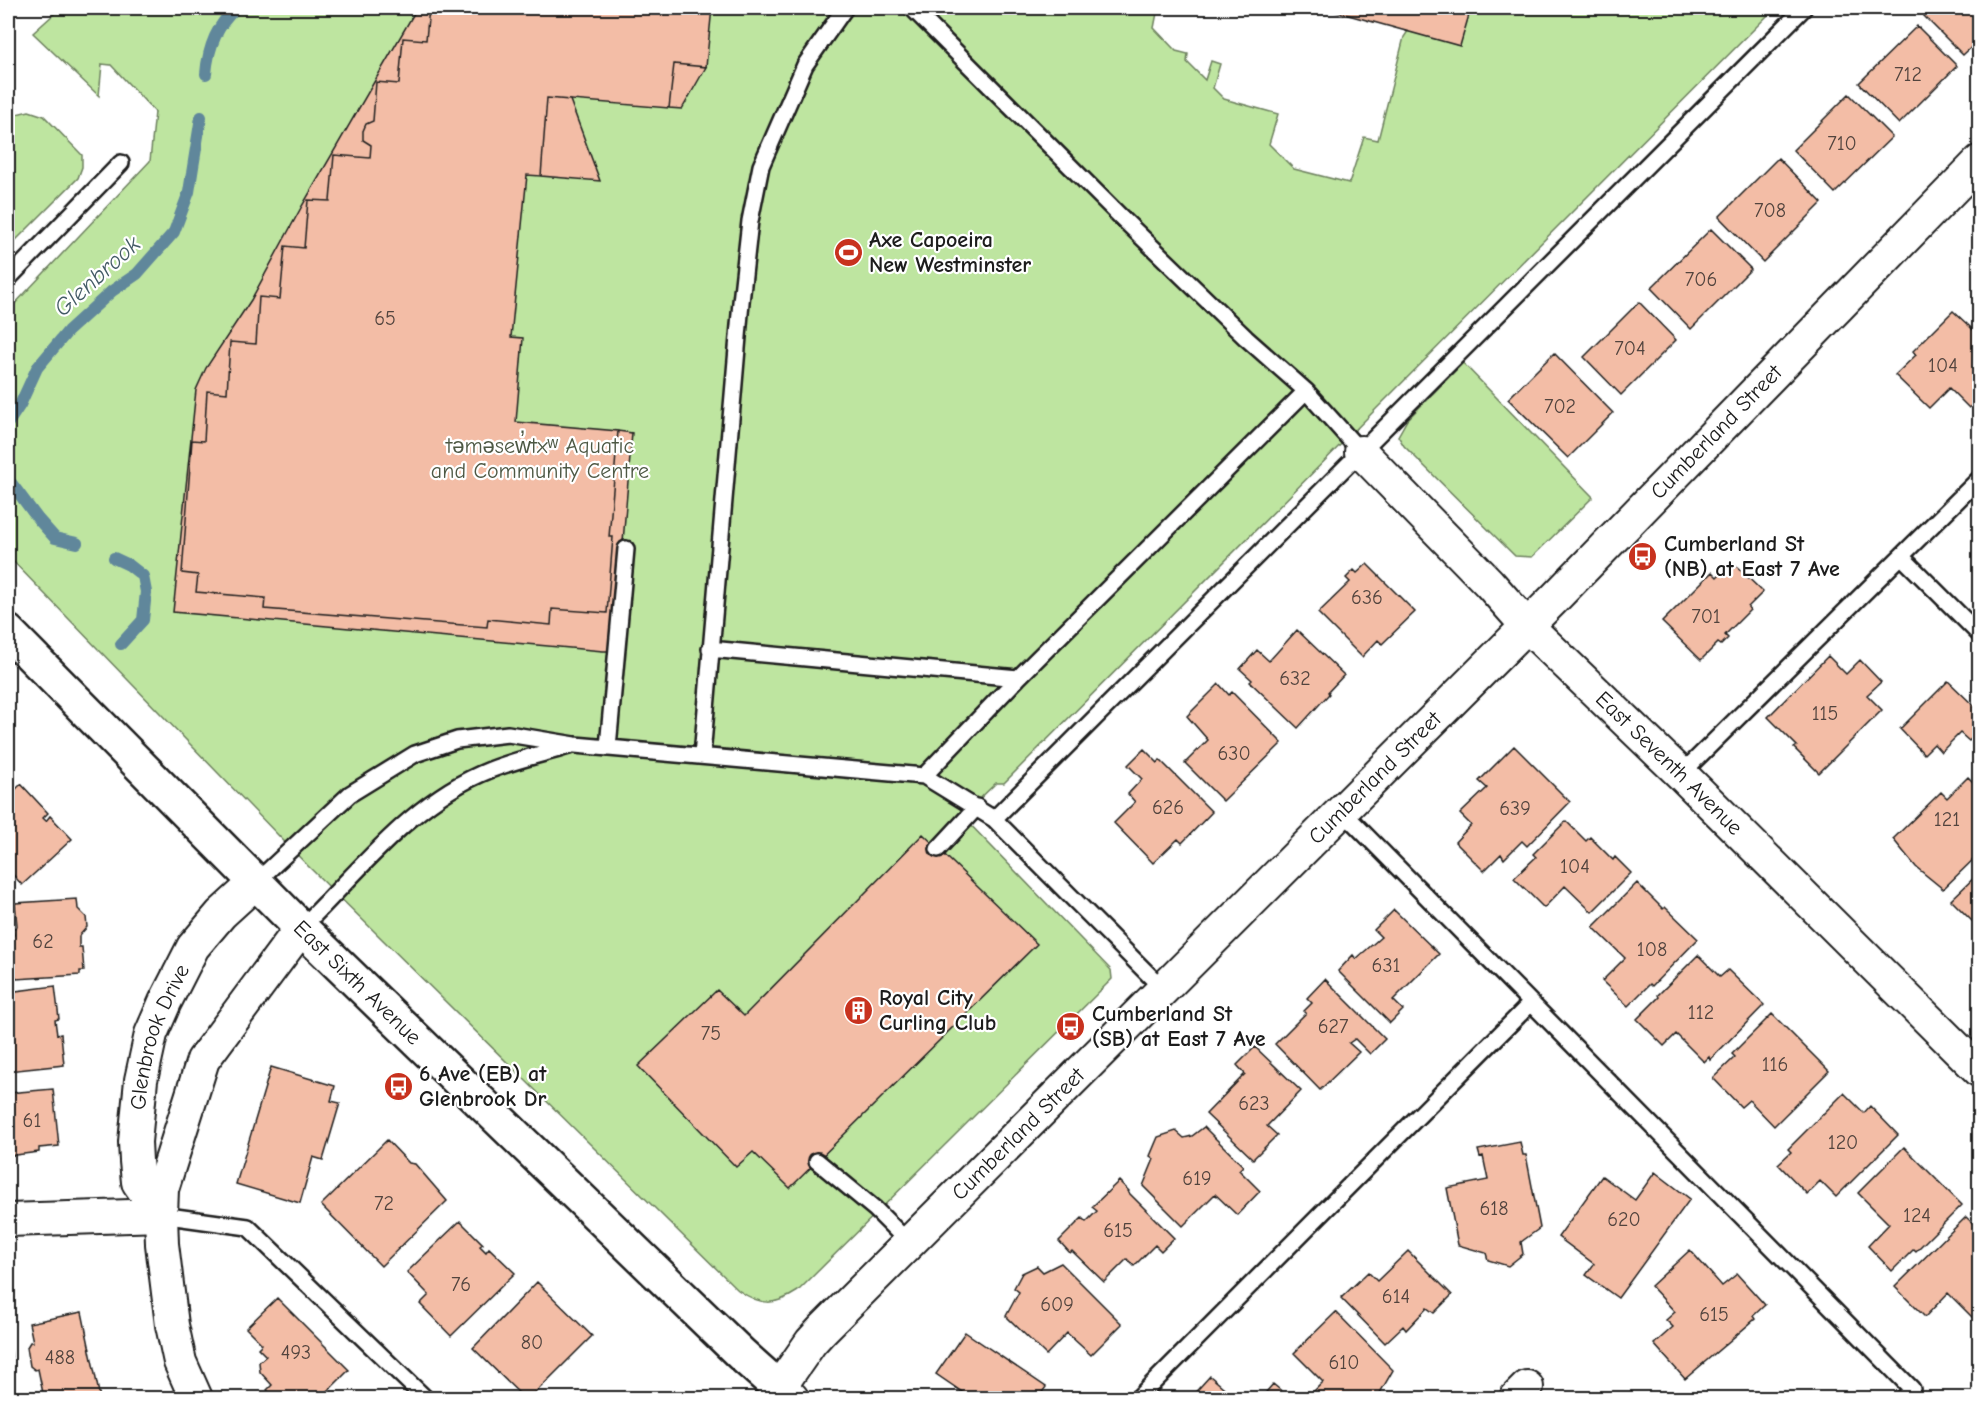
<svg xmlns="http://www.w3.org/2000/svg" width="1987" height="1406" viewBox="0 0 1987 1406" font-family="'Comic Neue',sans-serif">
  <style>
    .green { fill: #bee5a0; stroke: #6d805e; stroke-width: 1.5 }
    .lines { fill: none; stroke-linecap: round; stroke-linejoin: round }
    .stream { stroke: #60879b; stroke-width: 12 }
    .building { fill: #f3bda6; stroke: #1c1c1c; stroke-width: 1.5 }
    .lane-casing { stroke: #1c1c1c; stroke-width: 20 }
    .street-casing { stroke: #1c1c1c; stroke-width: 36 }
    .secondary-casing { stroke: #1c1c1c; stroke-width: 38 }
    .lane { stroke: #fff; stroke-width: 15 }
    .street { stroke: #fff; stroke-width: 32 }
    .secondary { stroke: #fff; stroke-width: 33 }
    .labels { text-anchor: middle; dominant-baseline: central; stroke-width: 4.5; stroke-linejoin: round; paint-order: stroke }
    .number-label { font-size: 20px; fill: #52443e }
    .poi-label { font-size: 22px; font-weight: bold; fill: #1c1c1c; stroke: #fff; text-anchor: start }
    .street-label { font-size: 22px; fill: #1c1c1c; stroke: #fff }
    .park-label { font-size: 22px; fill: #4d5844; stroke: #fff }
    .water-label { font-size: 24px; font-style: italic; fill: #445b66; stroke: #fff }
  </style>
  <rect width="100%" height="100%" fill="#fff"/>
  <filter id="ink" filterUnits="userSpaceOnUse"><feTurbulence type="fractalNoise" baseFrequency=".0167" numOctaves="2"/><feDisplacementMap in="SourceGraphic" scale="12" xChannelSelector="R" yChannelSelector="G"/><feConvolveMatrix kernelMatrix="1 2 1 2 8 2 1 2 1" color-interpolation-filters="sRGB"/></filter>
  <g filter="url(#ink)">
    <path class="green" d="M48,8H1158L1154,28L1176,51L1188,54L1187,62L1205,80L1211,61L1220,64L1213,88L1224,99L1278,114L1269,144L1294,169L1349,183L1364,137L1378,140L1404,37L1408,31L1456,44L1467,8H1775L1004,783H996L962,816L1111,970L1112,979L798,1291C775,1306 761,1306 738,1290L308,866L8,556V311L150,161L155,112L111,65L102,64L99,96L33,33L54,14Z
      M29,111L44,116L82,155V167L78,178L8,248V171L12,167L8,162V116Z
      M1463,363L1593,497L1532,557L1515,556L1404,446L1398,436L1407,420Z"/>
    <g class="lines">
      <path class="stream" d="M206,74C208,48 217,25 236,8
        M8,423L20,405L37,368L68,331L112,291L137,274L174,232L189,192L201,117
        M12,484L38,519L55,538L77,543
        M114,558L129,565L143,576L146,592L143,620L121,644"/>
    </g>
    <path class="building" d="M417,8H429L426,40L403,38L399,84L376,82L373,121L366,124L363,131V140L371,145L370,158L334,155L330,201L308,200L304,248L285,246L280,299L259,297L256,344L230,342L227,393L207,391L204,441L192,440L182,573L198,575L196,592L265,598L264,609L487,627L488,619L551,625L552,609L607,613L613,537H609L618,431L632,433L614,651H603L173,612L196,390L206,368L251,300L302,206Z
      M429,8H712L706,67L674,64L669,108L547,98L541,176L527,175L511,337L523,338L516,422L618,431L609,537H613L607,613L552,609L551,625L488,619L487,627L264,609L265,598L196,592L198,575L182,573L192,440L204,441L207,391L227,393L230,342L256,344L259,297L280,299L285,246L304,248L308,200L330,201L334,155L370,158L371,145L363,140V131L366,124L373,121L376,82L399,84L403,38L426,40Z
      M1323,8H1471L1460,46Z
      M1933,8H1980V39L1963,55L1924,16Z
      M1917,26L1957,66L1899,124L1859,83Z
      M674,64L706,67L682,109L669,108Z
      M1849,94L1892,137L1835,193L1793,150Z
      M547,98L570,100L600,181L541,176Z
      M1778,158L1822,203L1763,262L1719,217Z
      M1711,229L1751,269L1691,329L1651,288Z
      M1639,302L1676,340L1621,395L1584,357Z
      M1953,311L1980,336V397L1969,408L1949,388L1929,408L1895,375L1916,355L1913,351Z
      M1554,353L1613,413L1568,458L1508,399Z
      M1732,562L1763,592L1748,607L1750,610L1725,635L1728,638L1721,645L1718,643L1701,660L1662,622L1712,572L1717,577Z
      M1367,564L1415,612L1382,644L1378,640L1362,657L1318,613L1350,582L1346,578L1354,570L1357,573Z
      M1297,630L1344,675L1328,692L1329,694L1298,728L1250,682L1252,680L1240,669L1257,650L1269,661Z
      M1828,656L1846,674L1860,660L1881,682L1867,695L1882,710L1819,773L1794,748L1797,746L1768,717Z
      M1948,681L1975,707L1980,702V730L1969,741L1960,733L1941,752L1934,744L1924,754L1900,729Z
      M1219,684L1229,695L1232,692L1282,743L1223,801L1185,763L1208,740L1187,716Z
      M1514,746L1570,802L1527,846L1522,841L1504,859L1501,854L1484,871L1455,842L1471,825L1460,814L1487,788L1479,781Z
      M1144,749L1158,763L1160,760L1212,812L1182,843L1178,839L1153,863L1114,823L1135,802L1128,794L1142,779L1128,765Z
      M1968,777L1980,789V853L1943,889L1916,867L1893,839L1941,792L1947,798Z
      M21,784L48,813L43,818L46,821L50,816L72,839L22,885L8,869V797Z
      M1566,821L1586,841L1590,837L1613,860L1615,857L1631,873L1592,912L1565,886L1544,908L1514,878L1536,857L1533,854Z
      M923,834L1037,944L790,1188L753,1152L736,1167L638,1066L717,990L744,1016Z
      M1980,872V929L1951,900Z
      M1637,883L1663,909L1665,907L1698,939L1652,986L1650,984L1628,1006L1602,981L1625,958L1593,927Z
      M77,899L78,909L86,917L87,927L79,936V947H82L84,971H80V975L16,979V977H8V935H14L13,929L17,926L15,903Z
      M1394,910L1439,954L1393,1000L1403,1010L1390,1023L1338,971L1353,955L1356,959L1381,937L1374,930Z
      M1698,955L1720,977L1728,970L1764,1005L1710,1060L1709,1057L1704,1062L1676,1034L1664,1046L1637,1019L1659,997L1658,995Z
      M1325,979L1385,1039L1370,1054L1355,1039L1349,1043L1359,1052L1320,1090L1275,1044L1306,1013L1304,1011L1312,1003L1307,998Z
      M55,986L59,1019L55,1020L57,1035L61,1034L64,1065L8,1071V992Z
      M1772,1014L1829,1071L1774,1126L1749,1100L1741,1107L1713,1078L1735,1057L1732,1054Z
      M1255,1047L1301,1091L1267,1126L1277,1135L1253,1159L1206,1114L1245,1074L1237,1065Z
      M271,1067L335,1086L331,1101L340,1103L323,1160L313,1157L300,1203L236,1184Z
      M53,1089L59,1146L39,1148V1152L8,1156V1093Z
      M1844,1093L1864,1113L1870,1106L1898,1135L1836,1197L1820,1181L1807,1194L1778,1164L1791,1152L1788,1149Z
      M1204,1127L1243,1166L1239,1170L1260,1191L1237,1215L1215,1194L1183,1226L1143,1186L1154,1159L1150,1156L1158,1137L1176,1131L1184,1138L1192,1136Z
      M387,1140L409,1163L415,1164L447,1201L381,1266L321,1205Z
      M1520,1142L1523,1155H1526L1540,1228L1521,1242L1523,1254L1508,1266L1488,1260L1486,1253L1458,1245L1447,1188L1488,1180L1483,1156L1480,1157L1478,1150Z
      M1904,1147L1962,1205L1916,1251L1914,1249L1892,1271L1868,1246L1889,1224L1858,1193Z
      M1655,1172L1690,1199L1618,1298L1586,1275L1594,1264L1558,1237L1602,1176L1635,1200Z
      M1119,1181L1129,1191L1128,1192L1174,1238L1161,1251L1155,1245L1134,1266L1127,1259L1104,1282L1072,1251L1070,1253L1059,1241L1082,1218L1086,1222L1097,1211L1092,1207Z
      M1966,1217L1980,1230V1319L1977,1322L1948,1293L1925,1317L1895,1287Z
      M460,1221L483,1244L480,1246L486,1252L489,1248L515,1273L451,1336L420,1304L429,1295L407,1272Z
      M1690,1250L1722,1286L1737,1274L1765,1305L1753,1316L1755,1319L1685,1379L1654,1344L1673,1327L1666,1320L1675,1312L1651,1286Z
      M1408,1251L1452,1295L1434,1313L1427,1308L1406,1330L1403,1326L1385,1343L1341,1298L1368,1272L1377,1281Z
      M1061,1263L1122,1324L1091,1355L1067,1333L1046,1355L1006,1316L1019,1292L1014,1288L1022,1273L1037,1266L1043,1272Z
      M537,1282L592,1336L530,1398H524L473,1348Z
      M277,1298L349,1370L323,1396L325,1398H275L267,1390L272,1385L260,1372L259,1362L266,1356L258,1348L262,1344L246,1328Z
      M82,1312L100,1398H44L38,1369L35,1370L30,1366L27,1347L30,1342H33L29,1323Z
      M1336,1312L1393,1370L1377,1398H1317L1312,1393L1323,1382L1294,1353Z
      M8,1319L13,1385L8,1386Z
      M965,1332L1046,1387L1038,1398H966L968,1396L936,1374Z
      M1210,1376L1236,1398H1190Z
      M1273,1384L1290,1398H1261Z
      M1669,1396H1736V1398H1669Z"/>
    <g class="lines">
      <defs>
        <path id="lane" d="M912,8L1123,219L1246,338L1306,391L1361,452
          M8,279L121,163
          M1902,557L1980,635
          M710,649L1018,678
          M608,747L626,549
          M702,756L741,302L750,221L761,166L805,65L845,8
          M1681,774L1980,478
          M924,776L1018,678L1306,391
          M1342,811L1912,1389L1904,1398
          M994,819L1163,989
          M938,849L977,807
          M256,882L350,794L415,754L457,740L508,734L575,745L924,776L994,819L1804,8
          M301,928C360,871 411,801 490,770C515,760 543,754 569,746
          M817,1161L875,1209L909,1243
          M161,1215L248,1227L425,1398
          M1138,1398L1531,1003"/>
        <g id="street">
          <path id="s1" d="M1361,452L1489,583L1527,626L1681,774L1980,1071"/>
          <path id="s2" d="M161,1215L138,1182L136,1161L135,1142L141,1080L151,1034L165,1002L193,947L221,914L256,882"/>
          <path d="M8,1220L161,1215"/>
          <path d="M196,1398L180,1362L172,1325L162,1244L161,1215L162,1189L203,1060L301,928"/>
          <path id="s3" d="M792,1398L779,1388L811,1342L822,1330L1553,600L1980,161"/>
          <path d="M1516,1398L1527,1387"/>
        </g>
        <g id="secondary">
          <path id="s4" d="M8,632L301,928L741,1354L779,1388L775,1398"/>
        </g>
      </defs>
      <use href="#lane" class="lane-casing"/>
      <use href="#street" class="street-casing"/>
      <use href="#secondary" class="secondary-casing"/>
      <use href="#lane" class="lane"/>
      <use href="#street" class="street"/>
      <use href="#secondary" class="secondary"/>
    </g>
  </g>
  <defs>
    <symbol id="stadium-disc" viewBox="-11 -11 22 22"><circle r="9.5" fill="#c8321e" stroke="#fff"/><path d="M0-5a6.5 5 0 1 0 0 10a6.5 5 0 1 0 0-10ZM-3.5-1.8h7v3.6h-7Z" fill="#fff"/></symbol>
    <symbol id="bus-disc" viewBox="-11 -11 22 22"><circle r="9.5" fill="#c8321e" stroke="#fff"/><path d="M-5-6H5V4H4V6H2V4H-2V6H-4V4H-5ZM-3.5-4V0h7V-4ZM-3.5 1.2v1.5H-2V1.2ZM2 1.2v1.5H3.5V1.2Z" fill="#fff"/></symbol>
    <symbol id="building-disc" viewBox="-11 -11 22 22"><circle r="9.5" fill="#c8321e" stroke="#fff"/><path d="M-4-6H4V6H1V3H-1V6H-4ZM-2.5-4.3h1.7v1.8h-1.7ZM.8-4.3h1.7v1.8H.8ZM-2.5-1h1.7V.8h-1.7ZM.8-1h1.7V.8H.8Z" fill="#fff"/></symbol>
  </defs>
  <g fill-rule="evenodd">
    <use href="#stadium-disc" x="832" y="236" width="33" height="33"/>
    <use href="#bus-disc" x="1626" y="540" width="33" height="33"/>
    <use href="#building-disc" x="842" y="994" width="33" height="33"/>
    <use href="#bus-disc" x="1054" y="1010" width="33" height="33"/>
    <use href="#bus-disc" x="382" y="1070" width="33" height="33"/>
  </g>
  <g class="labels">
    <g class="number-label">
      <text x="1908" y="74">712</text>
      <text x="1842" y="143">710</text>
      <text x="1770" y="210">708</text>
      <text x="1701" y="279">706</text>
      <text x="385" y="318">65</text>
      <text x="1630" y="348">704</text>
      <text x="1943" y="365">104</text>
      <text x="1560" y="406">702</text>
      <text x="1367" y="597">636</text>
      <text x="1706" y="616">701</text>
      <text x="1295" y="678">632</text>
      <text x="1825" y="713">115</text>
      <text x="1234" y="753">630</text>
      <text x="1168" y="807">626</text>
      <text x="1515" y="808">639</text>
      <text x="1947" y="819">121</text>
      <text x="1575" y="866">104</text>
      <text x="43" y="941">62</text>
      <text x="1652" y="949">108</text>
      <text x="1386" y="965">631</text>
      <text x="1701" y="1012">112</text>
      <text x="1333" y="1026">627</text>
      <text x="711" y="1033">75</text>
      <text x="1775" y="1064">116</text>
      <text x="1254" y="1103">623</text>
      <text x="32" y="1120">61</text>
      <text x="1843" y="1142">120</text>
      <text x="1197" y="1178">619</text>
      <text x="384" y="1203">72</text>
      <text x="1494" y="1208">618</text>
      <text x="1917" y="1215">124</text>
      <text x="1624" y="1219">620</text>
      <text x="1118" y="1230">615</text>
      <text x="461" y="1284">76</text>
      <text x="1396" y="1296">614</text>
      <text x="1057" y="1304">609</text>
      <text x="1714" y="1314">615</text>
      <text x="532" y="1342">80</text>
      <text x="296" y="1352">493</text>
      <text x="60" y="1357">488</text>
      <text x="1344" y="1362">610</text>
    </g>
    <g class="poi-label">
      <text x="869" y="240">Axe Capoeira<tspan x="869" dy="25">New Westminster</tspan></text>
      <text x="1664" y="544">Cumberland St<tspan x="1664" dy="25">(NB) at East 7 Ave</tspan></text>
      <text x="879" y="998">Royal City<tspan x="879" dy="25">Curling Club</tspan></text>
      <text x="1092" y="1014">Cumberland St<tspan x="1092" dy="25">(SB) at East 7 Ave</tspan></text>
      <text x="419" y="1074">6 Ave (EB) at<tspan x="419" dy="25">Glenbrook Dr</tspan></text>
    </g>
    <g class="street-label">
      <text stroke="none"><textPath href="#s3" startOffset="1356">Cumberland Street</textPath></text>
      <text stroke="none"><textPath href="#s1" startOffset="438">East Seventh Avenue</textPath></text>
      <text stroke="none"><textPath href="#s3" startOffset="870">Cumberland Street</textPath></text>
      <text stroke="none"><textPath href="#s4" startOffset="495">East Sixth Avenue</textPath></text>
      <text stroke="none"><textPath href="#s2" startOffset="189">Glenbrook Drive</textPath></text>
      <text stroke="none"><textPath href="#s3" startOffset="366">Cumberland Street</textPath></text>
    </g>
    <g class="park-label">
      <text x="540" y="446">təməsew̓txʷ Aquatic<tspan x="540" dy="25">and Community Centre</tspan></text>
    </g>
    <g class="water-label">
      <text transform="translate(97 276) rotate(-42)">Glenbrook</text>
    </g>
  </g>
  <rect width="1987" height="1406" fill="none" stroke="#fff" stroke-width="30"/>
  <rect x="15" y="15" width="1957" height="1376" fill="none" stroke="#1c1c1c" stroke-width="2" filter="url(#ink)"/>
</svg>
